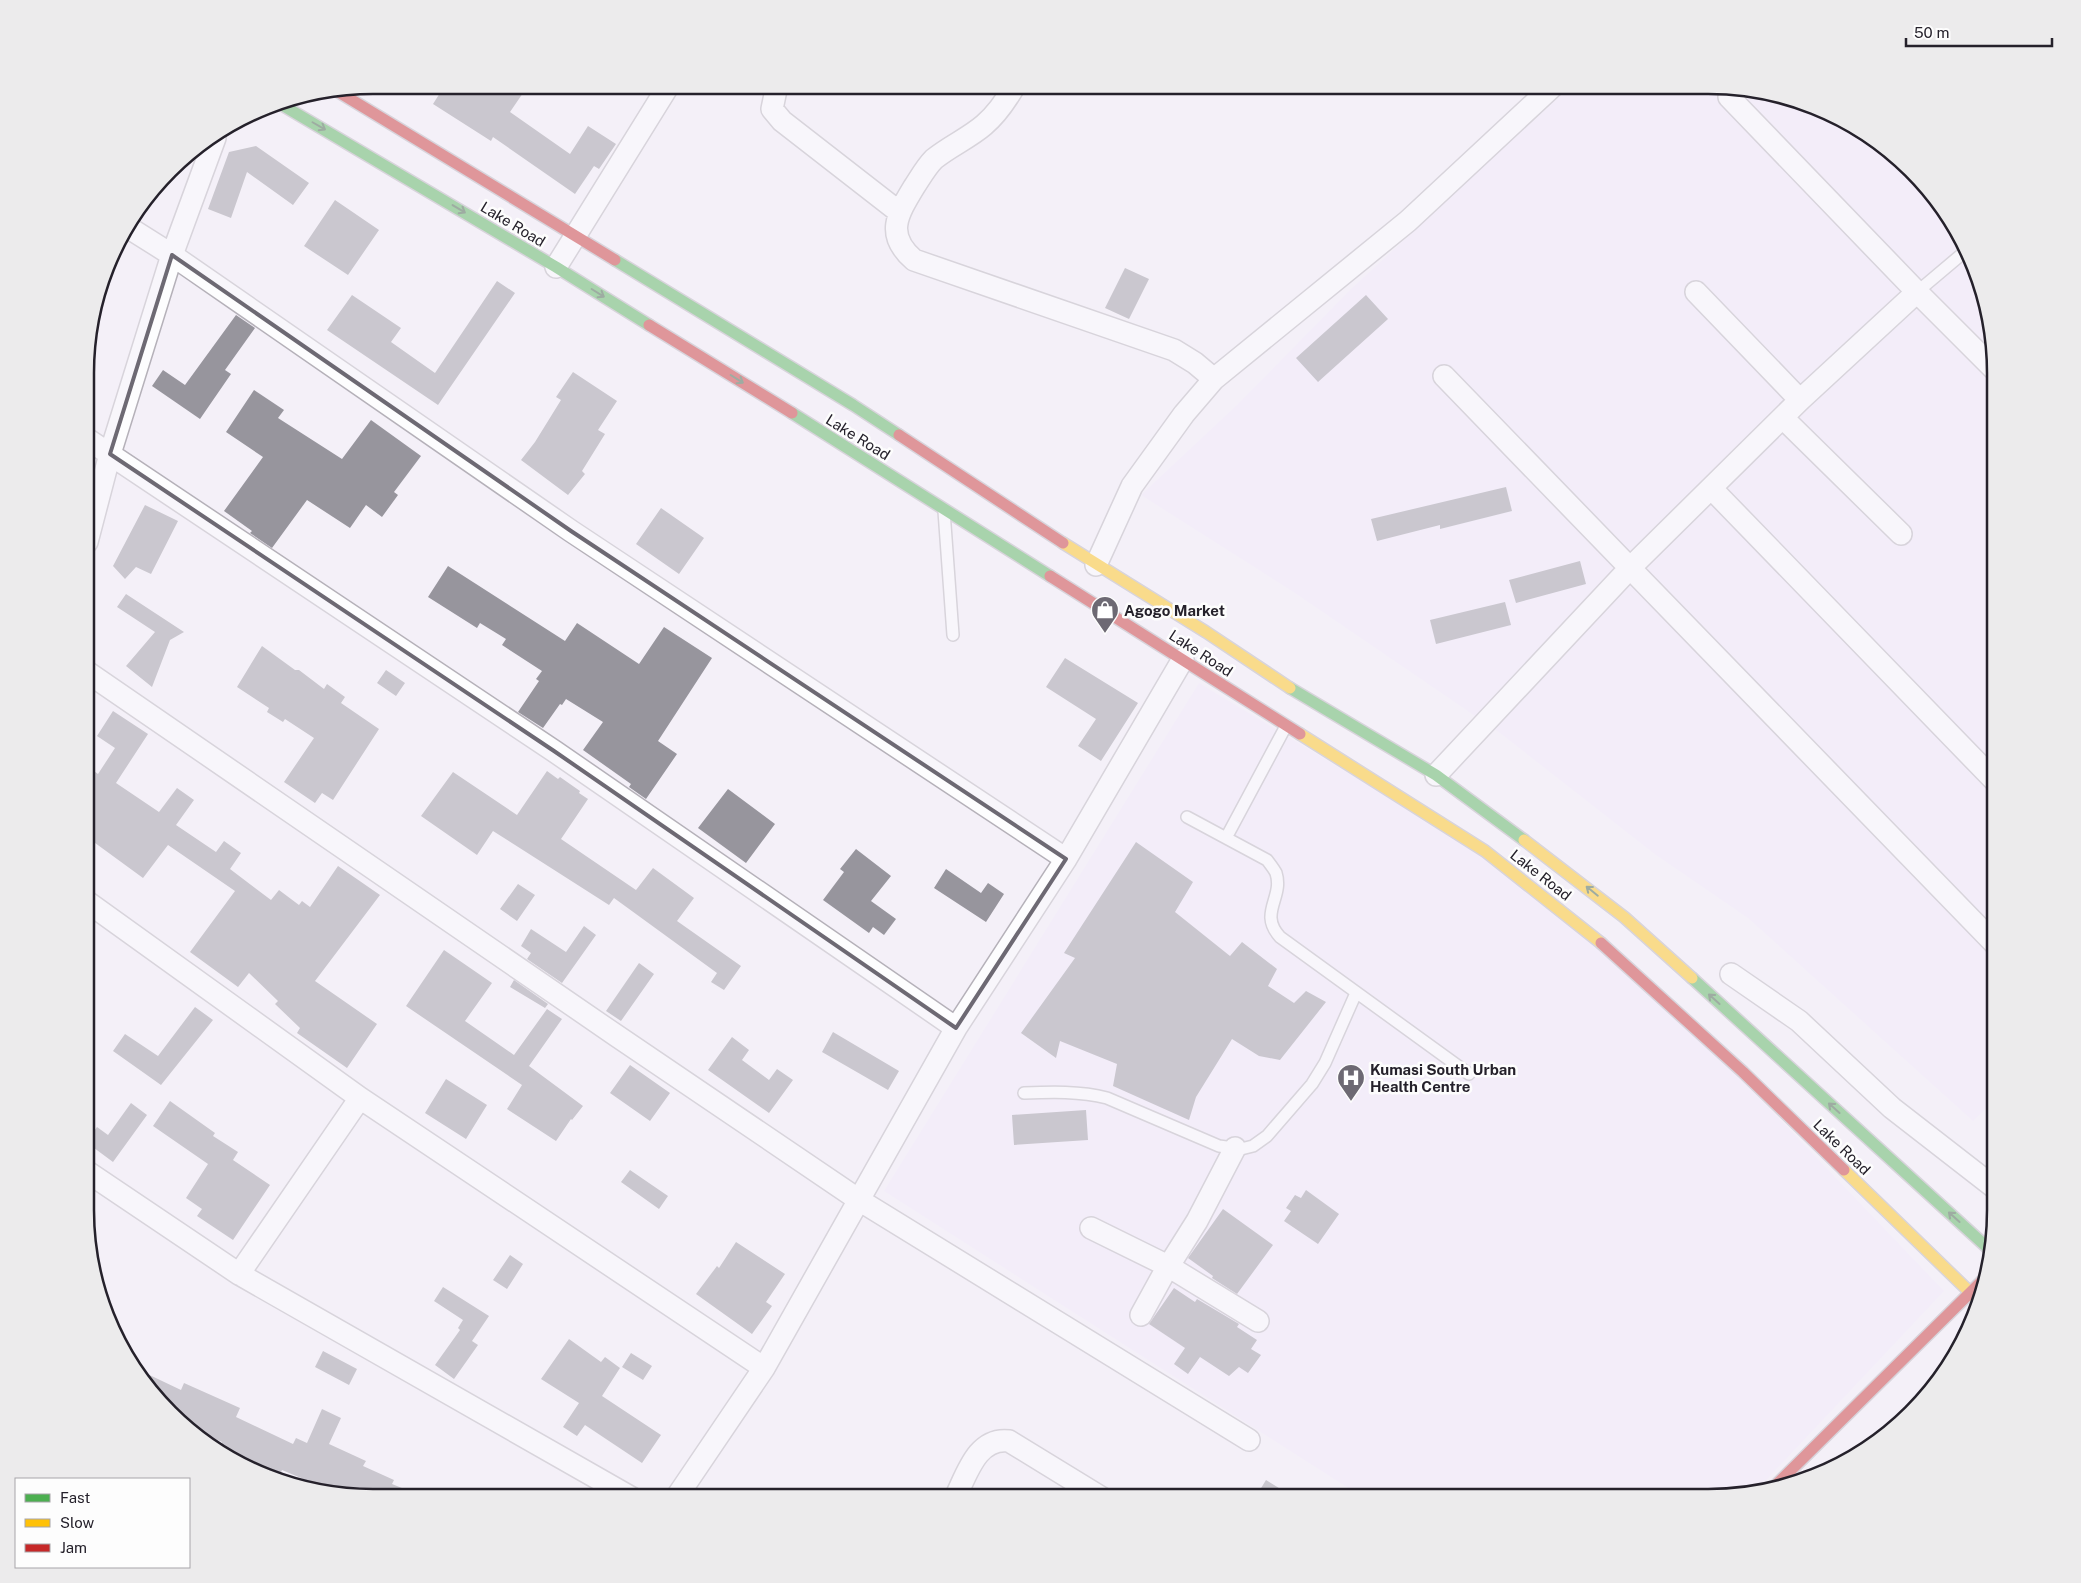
<svg xmlns="http://www.w3.org/2000/svg" width="2081" height="1583" viewBox="0 0 2081 1583" font-family="'Public Sans',sans-serif">
  <style>
    .built { fill: #f1e9fb }
    .building { fill: #97959d }
    .lines { fill: none; stroke-linecap: round; stroke-linejoin: round }
    .lane-casing { stroke: #b5b1b9; stroke-width: 14 }
    .street-casing { stroke: #b5b1b9; stroke-width: 24 }
    .fast-casing { stroke: #b5b1b9; stroke-width: 14 }
    .slow-casing { stroke: #b5b1b9; stroke-width: 14 }
    .jam-casing { stroke: #b5b1b9; stroke-width: 14 }
    .lane { stroke: #fdfdfe; stroke-width: 11 }
    .street { stroke: #fdfdfe; stroke-width: 21 }
    .fast { stroke: #4caf50; stroke-width: 11 }
    .slow { stroke: #ffc107; stroke-width: 11 }
    .jam { stroke: #c62828; stroke-width: 11 }
    .oneway { stroke: #355a3a }
    .marked { fill: none; stroke: #6d6973; stroke-width: 4; stroke-linejoin: round }
    .labels { text-anchor: middle; dominant-baseline: central; stroke-width: 5; stroke-linejoin: round; paint-order: stroke }
    .street-label { font-size: 15px; fill: #25212b; stroke: #fdfdfd }
    .poi-label { font-size: 15px; font-weight: bold; fill: #25212b; stroke: #fdfdfd; text-anchor: start }
    .rim { fill: none; stroke: #25212b; stroke-width: 2.5 }
  </style>
  <rect width="100%" height="100%" fill="#f4f0f8"/>
  <path class="built" d="M1571,86H1727L1818,107L1898,156L1966,246L1990,316L1996,373L1995,1100L1973,1121L1748,918L1656,855L1500,733L1295,593L1141,495L1237,405L1351,289Z
    M1199,683L1511,871L1678,1013L1944,1291L1753,1494L1708,1498H1364L884,1191Z"/>
  <path class="building" d="M445,85H511L523,93L510,112L570,154L588,126L616,144L599,169L594,166L575,194L493,137L491,141L433,104Z
    M256,146L309,183L293,205L247,172L231,218L208,209L229,152Z
    M335,200L379,230L348,275L304,246Z
    M1125,268L1149,279L1129,319L1105,308Z
    M497,281L515,293L438,405L327,330L352,295L401,328L391,342L435,373Z
    M1366,295L1388,319L1318,382L1296,358Z
    M236,315L255,328L225,370L231,374L200,419L152,386L163,370L185,385Z
    M573,372L617,401L598,430L605,434L582,471L585,474L568,495L521,460L535,442L561,400L556,397Z
    M254,390L284,410L278,418L342,459L371,420L421,456L394,492L398,495L382,517L366,505L350,528L307,500L272,548L250,533L252,531L224,511L263,457L226,432Z
    M1506,487L1512,511L1440,529V525L1377,541L1371,519Z
    M145,505L178,521L151,574L136,567L125,579L113,566Z
    M661,508L704,538L679,574L636,544Z
    M1580,561L1586,584L1516,603L1509,580Z
    M448,566L565,641L577,623L639,664L664,627L712,658L658,741L677,754L646,799L629,787L631,784L583,750L603,722L566,699L562,705L560,704L543,728L518,712L539,681L536,679L542,671L502,645L506,639L480,623L477,628L428,597Z
    M126,594L184,632L170,640L152,687L126,666L155,632L117,607Z
    M1505,602L1511,625L1436,644L1430,620Z
    M262,646L295,670H299L324,689L327,684L345,697L341,703L379,729L333,800L322,793L315,803L284,782L314,738L285,719L283,722L267,712L269,708L237,687Z
    M1065,658L1138,703L1101,761L1078,746L1096,719L1046,687Z
    M386,670L405,683L396,696L377,683Z
    M113,711L148,734L116,783L159,812L177,788L194,800L176,825L216,852L224,841L241,853L230,869L271,900L279,890L299,905L302,901L310,907L338,866L380,895L315,981L377,1024L347,1068L297,1033L300,1028L275,1004L278,1001L249,973L238,987L190,952L235,891L168,845L143,878L91,840H86L87,766L98,774L115,748L97,736Z
    M547,771L558,779L560,777L580,791L579,793L588,799L561,839L636,890L653,868L694,898L677,921L741,966L724,990L711,982L717,973L614,898L609,905L493,831L477,855L421,816L453,772L517,815Z
    M728,789L775,824L746,863L698,828Z
    M1136,842L1193,882L1175,912L1230,956L1242,942L1277,969L1268,986L1294,1003L1306,991L1326,1002L1280,1060L1259,1056L1232,1039L1196,1097L1189,1120L1113,1086L1117,1064L1060,1041L1056,1058L1021,1033L1075,958L1064,953Z
    M856,849L891,876L871,901L896,919L884,935L873,927L869,933L823,900L844,872L840,869Z
    M946,869L981,893L988,883L1004,894L986,922L934,888Z
    M518,884L535,895L517,921L500,909Z
    M584,926L596,935L562,983L527,959L531,953L521,946L531,929L566,952Z
    M444,950L492,983L465,1021L514,1055L547,1009L562,1019L529,1066L583,1106L572,1120L571,1119L556,1141L507,1109L522,1085L406,1006Z
    M639,963L654,974L621,1021L606,1011Z
    M514,980L548,1004L545,1008L510,987Z
    M195,1007L213,1020L161,1085L113,1051L125,1034L158,1056Z
    M833,1032L899,1071L888,1090L822,1052Z
    M732,1037L749,1050L742,1060L769,1080L777,1069L793,1080L769,1113L708,1070Z
    M630,1065L670,1093L650,1121L610,1093Z
    M446,1079L487,1105L466,1139L425,1113Z
    M170,1101L215,1133L213,1136L238,1152L233,1160L270,1185L233,1240L197,1216L202,1209L186,1198L208,1164L153,1126Z
    M131,1103L147,1115L113,1162L86,1142L97,1127L108,1135Z
    M1086,1110L1088,1140L1014,1145L1012,1115Z
    M630,1170L668,1196L659,1209L621,1182Z
    M1306,1190L1339,1214L1318,1244L1284,1221L1291,1211L1286,1208L1295,1195L1301,1198Z
    M1223,1209L1273,1245L1237,1294L1212,1278L1213,1276L1188,1258Z
    M736,1242L785,1274L766,1302L772,1306L752,1334L696,1294L717,1266L719,1268Z
    M510,1255L523,1264L507,1289L493,1280Z
    M443,1287L489,1316L472,1341L478,1345L454,1379L435,1365L460,1330L458,1328L463,1320L434,1301Z
    M1174,1288L1195,1302L1197,1299L1239,1324L1237,1327L1257,1340L1251,1349L1261,1355L1248,1373L1239,1367L1229,1376L1200,1357L1188,1374L1174,1364L1185,1348L1149,1324Z
    M569,1339L601,1362L605,1357L620,1368L602,1396L661,1435L642,1463L585,1425L577,1436L563,1427L579,1403L541,1379Z
    M323,1351L357,1369L349,1385L315,1367Z
    M631,1353L652,1366L643,1380L622,1367Z
    M139,1370L181,1390L184,1383L240,1408L236,1417L293,1444L296,1438L307,1443L322,1409L341,1418L329,1444L366,1461L363,1466L394,1480L392,1484L424,1497H354L339,1494L282,1470L278,1480L263,1476L219,1449L222,1442L182,1424Z
    M1266,1480L1295,1498H1255Z"/>
  <g class="lines">
    <defs>
      <path id="lane" d="M1917,292L1968,249
        M944,511L953,635
        M1187,817L1267,860C1270,864 1274,869 1276,873C1284,898 1258,913 1280,937L1469,1074
        M1226,838L1286,726
        M1024,1093C1051,1092 1080,1091 1107,1098L1219,1146L1241,1149L1253,1146L1267,1136L1312,1084L1325,1063L1356,993"/>
      <path id="street" d="M777,85L772,109L782,121L899,212
        M1015,85C1007,99 997,114 984,125C969,138 950,146 934,159C926,167 920,178 914,187C897,215 885,235 914,260L1174,350L1195,363L1214,379
        M1729,97L1917,292L1800,400L1630,568L1996,945
        M126,226L172,255L571,531L1066,859
        M556,267L667,88L664,85
        M1696,292L1800,400
        M1917,292L1996,371
        M1783,418L1901,534
        M87,439L554,751L956,1028
        M1711,488L1996,782
        M87,542L110,454L172,255L215,138
        M1096,565L1132,486L1184,414L1214,379L1408,221L1553,86
        M87,672L617,1036L859,1200L1249,1440
        M1436,775L1630,568L1444,376
        M86,901L360,1098L764,1368
        M1731,974L1799,1021L1892,1108L1995,1188
        M86,1171L239,1274L632,1498
        M1091,1228L1168,1266L1258,1321
        M239,1274L360,1098
        M1141,1315L1163,1275L1197,1221L1235,1148
        M676,1498L764,1368L956,1028L1066,859L1183,659
        M955,1498C967,1474 977,1437 1009,1441L1102,1498"/>
      <path id="fast" d="M277,102L556,267L649,325
        M615,260L853,405L899,435
        M792,413L1050,576
        M1290,688L1436,775L1524,840
        M1692,978L1990,1250"/>
      <path id="slow" d="M1063,543L1206,632L1290,688
        M1300,734L1485,851L1601,943
        M1524,840L1624,917L1692,978
        M1844,1170L1979,1301"/>
      <path id="jam" d="M337,91L615,260
        M649,325L792,413
        M899,435L1063,543
        M1050,576L1300,734
        M1601,943L1743,1072L1844,1170
        M1770,1491L1983,1280"/>
    </defs>
    <use href="#lane" class="lane-casing"/>
    <use href="#street" class="street-casing"/>
    <use href="#fast" class="fast-casing"/>
    <use href="#slow" class="slow-casing"/>
    <use href="#jam" class="jam-casing"/>
    <use href="#lane" class="lane"/>
    <use href="#street" class="street"/>
    <use href="#fast" class="fast"/>
    <use href="#slow" class="slow"/>
    <use href="#jam" class="jam"/>
  </g>
  <defs><path id="oneway-shaft" d="M-6 0H5M1.5-3L5.5 0L1.5 3" fill="none" stroke-width="1.6" stroke-linecap="round" stroke-linejoin="round" transform="scale(1.25)"/></defs>
  <g class="oneway">
    <use href="#oneway-shaft" transform="translate(319 126) rotate(30)"/>
    <use href="#oneway-shaft" transform="translate(459 209) rotate(31)"/>
    <use href="#oneway-shaft" transform="translate(598 293) rotate(32)"/>
    <use href="#oneway-shaft" transform="translate(737 379) rotate(32)"/>
    <use href="#oneway-shaft" transform="translate(1592 891) rotate(-141)"/>
    <use href="#oneway-shaft" transform="translate(1714 999) rotate(-138)"/>
    <use href="#oneway-shaft" transform="translate(1834 1108) rotate(-138)"/>
    <use href="#oneway-shaft" transform="translate(1954 1217) rotate(-138)"/>
  </g>
  <path d="M0 0H2081V1583H0ZM172,255L571,531L1066,859L956,1028L554,751L110,454Z" fill="#f4f0f8" fill-opacity=".55" fill-rule="evenodd"/>
  <path class="marked" d="M172,255L571,531L1066,859L956,1028L554,751L110,454Z"/>
  <defs>
    <symbol id="shop-pin" viewBox="-11 -11 22 30"><path d="M0 17L-7.5 6A9.5 9.5 0 1 1 7.5 6Z" fill="#6d6973" stroke="#fdfdfd"/><path d="M-5-2.5h2.3a2.7 3.5 0 0 1 5.4 0H5L5.5 6h-11ZM-1.5-2.5h3a1.5 2.3 0 0 0-3 0Z" fill="#fff"/></symbol>
    <symbol id="hospital-pin" viewBox="-11 -11 22 30"><path d="M0 17L-7.5 6A9.5 9.5 0 1 1 7.5 6Z" fill="#6d6973" stroke="#fdfdfd"/><path d="M-5-5h3v3.5h4V-5h3V5h-3V1.5h-4V5h-3Z" fill="#fff"/></symbol>
  </defs>
  <g fill-rule="evenodd">
    <use href="#shop-pin" x="1089" y="594" width="32" height="43"/>
    <use href="#hospital-pin" x="1335" y="1062" width="32" height="43"/>
  </g>
  <g class="labels">
    <g class="street-label">
      <text transform="translate(513 224) rotate(31)">Lake Road</text>
      <text transform="translate(858 437) rotate(32)">Lake Road</text>
      <text transform="translate(1201 653) rotate(33)">Lake Road</text>
      <text transform="translate(1541 875) rotate(38)">Lake Road</text>
      <text transform="translate(1842 1147) rotate(44)">Lake Road</text>
    </g>
    <g class="poi-label">
      <text x="1124" y="610">Agogo Market</text>
      <text x="1370" y="1069">Kumasi South Urban<tspan x="1370" dy="17">Health Centre</tspan></text>
    </g>
  </g>
  <path d="M0 0H2081V1583H0ZM373 94H1708A279 279 0 0 1 1987 373V1210A279 279 0 0 1 1708 1489H373A279 279 0 0 1 94 1210V373A279 279 0 0 1 373 94Z" fill="#ecebec" fill-rule="evenodd"/>
  <path class="rim" d="M373 94H1708A279 279 0 0 1 1987 373V1210A279 279 0 0 1 1708 1489H373A279 279 0 0 1 94 1210V373A279 279 0 0 1 373 94Z"/>
  <rect x="15" y="1478" width="175" height="90" fill="#fdfdfd" stroke="#a7a5a9"/>
  <rect x="25" y="1494" width="25" height="8" fill="#4caf50" stroke="#a7a5a9"/>
  <text x="60" y="1503" font-size="15" fill="#25212b">Fast</text>
  <rect x="25" y="1519" width="25" height="8" fill="#ffc107" stroke="#a7a5a9"/>
  <text x="60" y="1528" font-size="15" fill="#25212b">Slow</text>
  <rect x="25" y="1544" width="25" height="8" fill="#c62828" stroke="#a7a5a9"/>
  <text x="60" y="1553" font-size="15" fill="#25212b">Jam</text>
  <path d="M1906 38v8h146v-8" fill="none" stroke="#25212b" stroke-width="2.5"/>
  <text x="1914" y="38" font-size="15" fill="#25212b" stroke="#fdfdfd" stroke-width="4" paint-order="stroke">50 m</text>
</svg>
